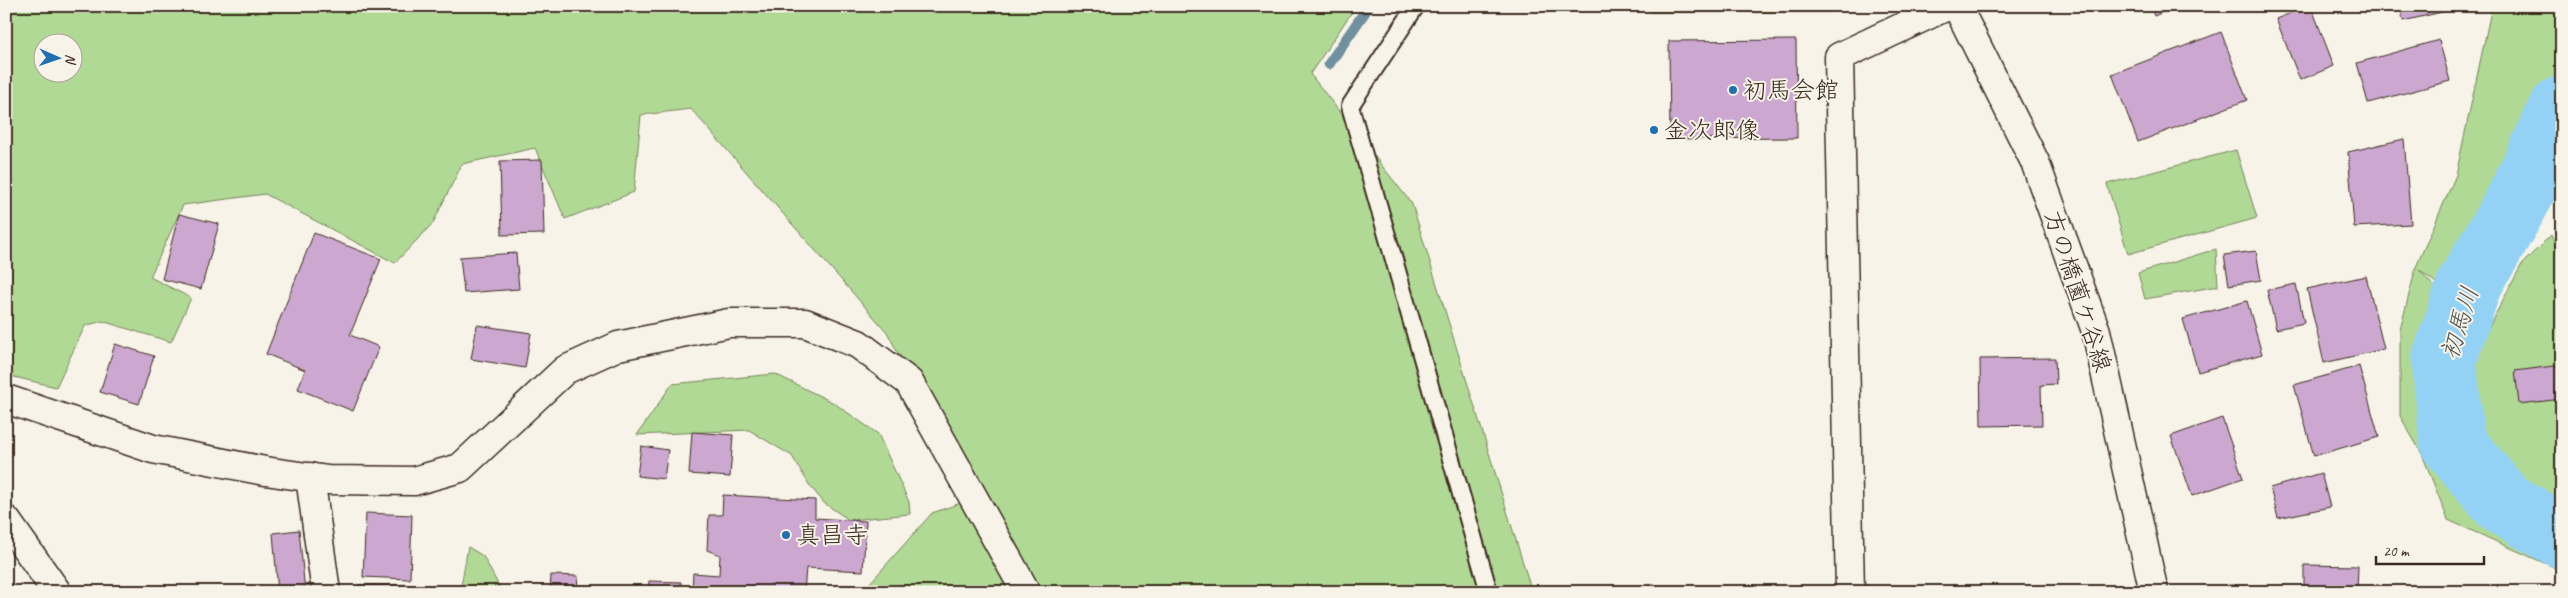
<svg xmlns="http://www.w3.org/2000/svg" width="2568" height="598" viewBox="0 0 2568 598" font-family="Caveat,'Klee One',sans-serif">
  <style>
    .green { fill: #b1d996; stroke: #76825a; fill-rule: evenodd }
    .lines { fill: none; stroke-linecap: round; stroke-linejoin: round }
    .stream { stroke: #708f9f; stroke-width: 11 }
    .river { stroke: #94d2f5; stroke-width: 65 }
    .building { fill: #cca8d1; stroke: #3b2a1e }
    .service-casing { stroke: #3b2a1e; stroke-width: 20 }
    .minor-casing { stroke: #3b2a1e; stroke-width: 31 }
    .tertiary-casing { stroke: #3b2a1e; stroke-width: 31 }
    .secondary-casing { stroke: #3b2a1e; stroke-width: 31 }
    .service { stroke: #f7f3e8; stroke-width: 16 }
    .minor { stroke: #f7f3e8; stroke-width: 28 }
    .tertiary { stroke: #f7f3e8; stroke-width: 28 }
    .secondary { stroke: #f7f3e8; stroke-width: 28 }
    .poi-dot { fill: #1f6fb2; stroke: #f7f3e8; stroke-width: 2 }
    .labels { text-anchor: middle; dominant-baseline: central; stroke-width: 4; stroke-linejoin: round; paint-order: stroke }
    .poi-label { font-size: 24px; fill: #3b2a1e; stroke: #f7f3e8; text-anchor: start }
    .street-label { font-size: 24px; fill: #3b2a1e; stroke: #f7f3e8 }
    .water-label { font-size: 25px; font-style: italic; fill: #515454; stroke: #f7f3e8 }
  </style>
  <rect width="100%" height="100%" fill="#f7f3e8"/>
  <filter id="ink" filterUnits="userSpaceOnUse"><feTurbulence type="fractalNoise" baseFrequency=".02" numOctaves="2"/><feDisplacementMap in="SourceGraphic" scale="10" xChannelSelector="R" yChannelSelector="G"/><feConvolveMatrix kernelMatrix="1 2 1 2 8 2 1 2 1" color-interpolation-filters="sRGB"/></filter>
  <g filter="url(#ink)">
    <path class="green" d="M6,6H1356L1310,74L1412,204L1532,592H862L932,513L981,496L972,495L887,332L691,109L641,115L634,192L565,219L535,148L462,164L433,223L395,263L265,194L183,205L150,277L191,298L171,342L102,321L85,326L56,387L6,375ZM42,42H72V72H42Z
      M1650,6H1853L1834,12H1651Z
      M2492,6H2562V165L2474,312L2419,270L2482,340L2522,264L2551,235L2562,263V571L2448,520L2422,454L2400,416V330L2416,267L2456,175Z
      M2236,150L2257,218L2128,254L2107,184Z
      M2216,249L2218,286L2145,299L2138,273Z
      M775,374L834,403L878,434L909,502L910,514L849,520L824,503L810,486L792,456L749,430L637,435L672,384Z
      M468,547L483,556L502,592H460Z"/>
    <g class="lines">
      <path class="stream" d="M1329,64L1369,6"/>
      <path class="river" d="M2562,108L2518,200L2469,285L2444,360L2452,442L2503,503L2562,536"/>
    </g>
    <path class="building" d="M1482,6H1530V8H1482Z
      M2150,6H2178L2154,16Z
      M2308,6H2311L2334,66L2300,80L2276,19Z
      M2400,6H2468L2403,21Z
      M2221,32L2247,100L2138,142L2112,74Z
      M1796,40L1797,138L1670,139L1669,41Z
      M2439,40L2450,81L2368,103L2357,63Z
      M2404,139L2411,224L2354,227L2348,152Z
      M542,160L544,234L502,235L500,161Z
      M179,214L219,224L201,289L162,279Z
      M314,233L381,259L350,335L379,347L353,411L298,389L305,370L266,354Z
      M2256,251L2261,280L2229,285L2224,255Z
      M516,253L519,289L464,293L460,257Z
      M2366,276L2384,349L2324,363L2307,289Z
      M2296,284L2304,323L2276,329L2267,290Z
      M2247,301L2262,354L2198,372L2183,319Z
      M477,325L531,333L525,368L471,359Z
      M115,344L154,356L139,404L100,392Z
      M2055,358L2056,384L2041,385L2042,425L1981,426L1980,359Z
      M2562,365V399L2519,404L2515,371Z
      M2359,366L2379,437L2314,456L2294,385Z
      M2222,418L2243,478L2192,496L2171,436Z
      M692,432L733,435L730,477L689,474Z
      M641,446L668,450L664,479L637,476Z
      M2321,473L2330,507L2278,518L2270,488Z
      M723,495L815,500V518L866,521L863,571L806,568L804,592H692L693,573L719,575L720,555L707,550L709,515H722Z
      M366,513L412,515L410,579L363,577Z
      M299,530L305,592H278L273,533Z
      M2304,565L2358,566L2357,592H2304Z
      M551,575L578,576L577,592H550Z
      M649,581L681,582V592H648Z
      M359,585H409V592H359Z"/>
    <g class="lines">
      <defs>
        <path id="service" d="M1416,6L1350,106L1489,592"/>
        <path id="minor" d="M310,477L326,592
          M6,520L57,592
          M1850,592L1839,57L1947,6"/>
        <path id="tertiary" d="M6,399L153,449L265,471L328,480L414,481L460,468L565,370L618,346L729,323H805L858,344L909,382L1026,592"/>
        <path id="secondary" d="M1957,6L2035,162L2096,331L2154,592"/>
      </defs>
      <use href="#service" class="service-casing"/>
      <use href="#minor" class="minor-casing"/>
      <use href="#tertiary" class="tertiary-casing"/>
      <use href="#secondary" class="secondary-casing"/>
      <use href="#service" class="service"/>
      <use href="#minor" class="minor"/>
      <use href="#tertiary" class="tertiary"/>
      <use href="#secondary" class="secondary"/>
    </g>
  </g>
  <g class="poi-dot">
    <circle cx="1733" cy="90" r="5"/>
    <circle cx="1654" cy="130" r="5"/>
    <circle cx="786" cy="535" r="5"/>
  </g>
  <g class="labels">
    <g class="poi-label">
      <text x="1743" y="90">初馬会館</text>
      <text x="1664" y="130">金次郎像</text>
      <text x="796" y="535">真昌寺</text>
    </g>
    <g class="street-label">
      <text transform="translate(2078 291) rotate(72)">方の橋薗ケ谷線</text>
    </g>
    <g class="water-label">
      <text transform="translate(2460 323) rotate(-73)">初馬川</text>
    </g>
  </g>
  <rect width="2568" height="598" fill="none" stroke="#f7f3e8" stroke-width="25"/>
  <rect x="12" y="12" width="2543" height="573" fill="none" stroke="#3b2a1e" stroke-width="2" filter="url(#ink)"/>
  <g transform="translate(58 58) rotate(92)"><circle r="24" fill="#f7f3e8" stroke="#aca397"/>
  <path d="M0-4L9 19L0 12L-9 19Z" fill="#1f6fb2"/>
  <text y="-8" font-size="14" font-weight="bold" text-anchor="middle" fill="#3b2a1e">N</text>
  </g>
  <path d="M2376 556v8h108v-8" fill="none" stroke="#3b2a1e" stroke-width="2.5"/>
  <text x="2383" y="556" font-size="15" fill="#3b2a1e" stroke="#f7f3e8" stroke-width="4" paint-order="stroke">20 m</text>
</svg>
